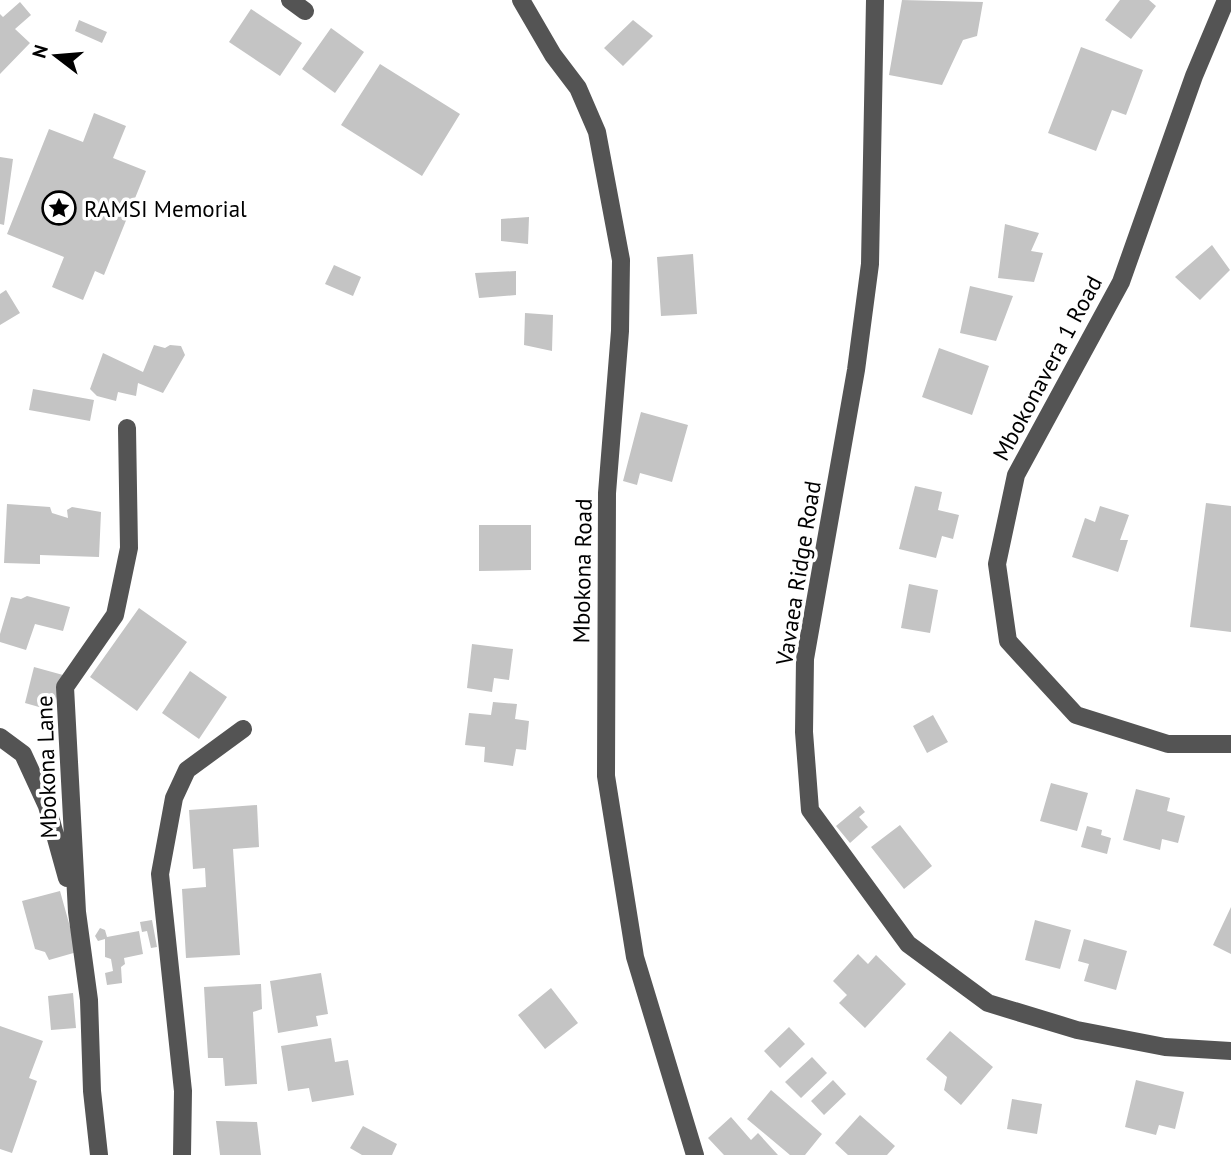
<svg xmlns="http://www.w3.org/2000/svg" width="1231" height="1155" viewBox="0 0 1231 1155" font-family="'PT Sans',sans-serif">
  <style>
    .building { fill: #c4c4c4 }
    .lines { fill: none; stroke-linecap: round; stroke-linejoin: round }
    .minor { stroke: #545454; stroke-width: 18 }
    .labels { text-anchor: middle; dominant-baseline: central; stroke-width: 7; stroke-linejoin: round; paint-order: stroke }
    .poi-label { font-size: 23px; fill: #000; stroke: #fff; text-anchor: start }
    .street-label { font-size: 23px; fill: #000; stroke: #fff }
  </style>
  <rect width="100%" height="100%" fill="#fff"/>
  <path class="building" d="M902,0L983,2L977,36L963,40L942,85L889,75Z
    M1120,0H1149L1156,6L1131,39L1105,20Z
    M20,2L31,15L15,29L30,43L0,74V14L3,17Z
    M251,9L302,43L280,76L229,42Z
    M79,20L107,32L102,43L75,31Z
    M633,20L653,36L623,66L604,48Z
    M331,28L364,52L335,93L302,69Z
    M1081,47L1143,70L1126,115L1112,110L1096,151L1048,133Z
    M380,64L460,114L422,176L341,125Z
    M94,113L126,126L113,158L146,171L104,275L95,271L83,300L52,287L64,257L7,234L49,129L83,142Z
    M0,157L13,159L4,225L0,224Z
    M529,217L528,244L501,241V219Z
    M1005,224L1039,233L1031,251L1043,253L1034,282L998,278Z
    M1212,245L1230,270L1200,300L1175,277Z
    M693,254L697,314L661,316L657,257Z
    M334,265L361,277L353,296L325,284Z
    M516,271V295L479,298L475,273Z
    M970,286L1013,296L996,341L960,333Z
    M6,290L20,313L0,325V294Z
    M525,313L553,315L552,351L524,345Z
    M154,345L165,348L170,345L181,346L185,355L163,393L138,383L136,396L118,392L116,401L97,396L90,389L103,353L143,372Z
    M939,348L989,366L972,415L922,397Z
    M33,389L94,400L90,421L29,410Z
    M641,412L688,425L672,482L640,473L637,485L623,481Z
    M915,486L942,492L938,510L959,515L953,539L942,536L936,558L899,549Z
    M1206,503L1231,506V632L1190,627Z
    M7,504L50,507L52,513L68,518L67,510L72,507L101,512L99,557L40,555V564L4,563Z
    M1100,506L1129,515L1120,540H1128L1118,572L1072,557L1085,518L1095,522Z
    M479,525H531V570L479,571Z
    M909,584L938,590L930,633L901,628Z
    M27,596L70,607L63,631L35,624L26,650L0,642V634L11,597L21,599Z
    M139,608L187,642L137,711L90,677Z
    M472,644L513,649L509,680L494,678L492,692L467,688Z
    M34,667L63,675L53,711L25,703Z
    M190,671L227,697L199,739L162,713Z
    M493,702L517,704L515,719L529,721L526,750L516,749L513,766L484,762L485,747L465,745L469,713L491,715Z
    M933,715L948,742L927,753L913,726Z
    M1051,783L1088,793L1077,831L1040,821Z
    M1136,789L1170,798L1167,811L1185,816L1178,843L1162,839L1160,850L1123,840Z
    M257,805L259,847L233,849L240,955L186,958L182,889L206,887L205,868L193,869L189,810Z
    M860,806L865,812L859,817L868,827L850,843L836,826Z
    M900,825L932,866L904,889L871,847Z
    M1087,826L1102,830L1101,835L1111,838L1107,854L1081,847Z
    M60,891L77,952L49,960L45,952L35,949L22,901Z
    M1231,907V954L1213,945Z
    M152,920L157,947L151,948L147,931L142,932L140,922Z
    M1035,920L1071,930L1060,969L1025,960Z
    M100,928L105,930L107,937L139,931L143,954L124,958L125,964L121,967L122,983L107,985L105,973L113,971L111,959L105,957V939L98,941L95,936Z
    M1084,939L1127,951L1116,990L1084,981L1089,964L1078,961Z
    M858,954L868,964L876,955L906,984L865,1028L839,1003L847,995L833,981Z
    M321,973L328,1014L316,1016L318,1026L278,1033L270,981Z
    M261,984L262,1009L253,1012L257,1084L225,1086L223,1058H208L204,987Z
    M551,988L578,1023L545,1049L518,1015Z
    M73,993L76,1028L51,1030L48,996Z
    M0,1026L43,1041L29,1078L37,1081L12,1153L0,1149Z
    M789,1027L805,1044L780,1068L764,1051Z
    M950,1031L993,1067L961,1105L944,1090L947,1077L926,1059Z
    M331,1038L335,1062L348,1060L354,1095L312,1102L309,1088L288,1091L281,1046Z
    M812,1057L827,1073L801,1098L785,1082Z
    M833,1080L846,1094L824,1115L811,1101Z
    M1136,1080L1184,1092L1175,1129L1159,1125L1156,1135L1125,1127Z
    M771,1090L822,1134L805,1155H790L747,1119Z
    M1012,1099L1042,1104L1037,1134L1007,1129Z
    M860,1115L895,1146L887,1155H848L835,1143Z
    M731,1117L751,1140L758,1133L778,1155H724L708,1138Z
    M216,1121L257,1122L261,1155H220Z
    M363,1126L397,1144L392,1155H362L350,1148Z"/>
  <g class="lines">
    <path class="minor" d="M290,0L305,11
      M521,0L553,55L578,88L597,132L621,260L620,331L607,493L606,776L635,957L695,1155
      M875,0L870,264L856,370L805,659L804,732L810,810L908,944L988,1003L1077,1030L1165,1047L1231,1051
      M1226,0L1194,76L1121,282L1016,475L997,564L1008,641L1076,715L1168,744H1231
      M0,737L23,754L47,806L67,878
      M99,1155L92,1091L89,1000L77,912L65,687L115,615L129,548L127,428
      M182,1155L183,1091L160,874L174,798L187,770L243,729"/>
  </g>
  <defs>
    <symbol id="sight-ring" viewBox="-11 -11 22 22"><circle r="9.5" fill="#fff" stroke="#000" stroke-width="1.5"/><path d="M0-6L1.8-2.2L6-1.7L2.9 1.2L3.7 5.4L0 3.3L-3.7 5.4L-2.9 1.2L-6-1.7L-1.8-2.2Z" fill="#000"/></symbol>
  </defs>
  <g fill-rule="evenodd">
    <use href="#sight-ring" x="40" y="189" width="38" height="38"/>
  </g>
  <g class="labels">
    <g class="poi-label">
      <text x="84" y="208">RAMSI Memorial</text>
    </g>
    <g class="street-label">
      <text transform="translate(1047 368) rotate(-62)">Mbokonavera 1 Road</text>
      <text transform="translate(582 571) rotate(-89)">Mbokona Road</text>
      <text transform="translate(798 573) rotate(-81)">Vavaea Ridge Road</text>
      <text transform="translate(46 767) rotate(-92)">Mbokona Lane</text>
    </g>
  </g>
  <g transform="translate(56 56) rotate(286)" stroke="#ffffff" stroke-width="5" paint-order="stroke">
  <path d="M0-5L12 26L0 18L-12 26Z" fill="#000000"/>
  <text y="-10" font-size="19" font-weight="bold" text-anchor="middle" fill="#000000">N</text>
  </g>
</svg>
